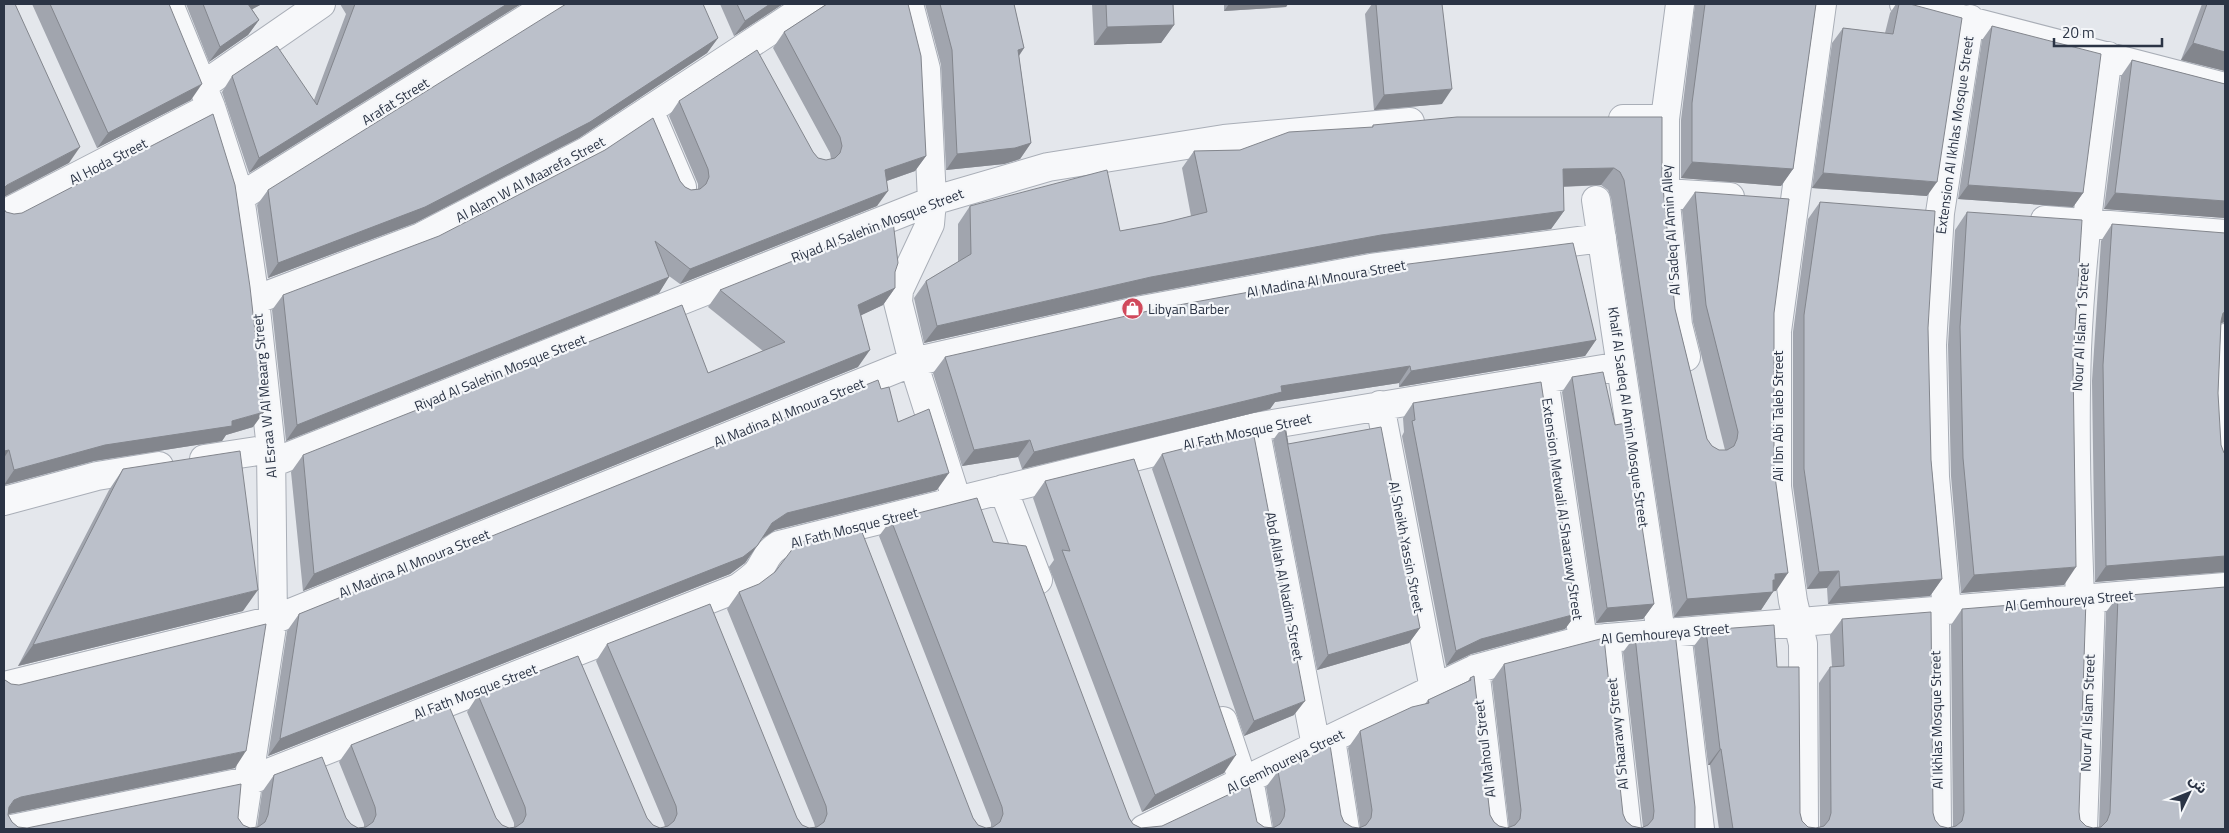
<svg xmlns="http://www.w3.org/2000/svg" width="2229" height="833" viewBox="0 0 2229 833" font-family="'Titillium Web','Noto Sans Arabic',sans-serif">
  <style>
    .lines { fill: none; stroke-linecap: round; stroke-linejoin: round }
    .street-casing { stroke: #a9aeb7; stroke-width: 30 }
    .street { stroke: #f7f8fa; stroke-width: 28 }
    .wall { fill: #a1a5ae }
    .shaded-wall { fill: #83868d }
    .building { fill: #bbc0ca; stroke: #83868d }
    .labels { text-anchor: middle; dominant-baseline: central; stroke-width: 4.5; stroke-linejoin: round; paint-order: stroke }
    .street-label { font-size: 14px; fill: #2b3445; stroke: #f4f6f9 }
    .poi-label { font-size: 14px; fill: #2b3445; stroke: #f4f6f9; text-anchor: start }
  </style>
  <rect width="100%" height="100%" fill="#e4e7ec"/>
  <g class="lines">
    <defs>
      <path id="street" d="M169,4L211,107L240,197L255,300L271,449L273,620L241,829
        M909,4L926,69L932,201L930,224L899,290L898,302L913,362L957,501
        M1680,4L1665,119V193L1678,325L1686,357
        M1904,4L2225,87
        M202,86L321,4
        M649,110L682,187
        M1623,119H1665
        M1665,193L1730,197
        M240,197L550,4
        M1596,200L1661,633
        M4,214L211,107
        M2045,220L2225,234
        M255,300L421,237L587,151L811,4
        M2225,338L2222,410L2225,460
        M1544,379L1583,640
        M1380,405L1434,689
        M1255,427L1316,746
        M204,459L271,449
        M272,463L932,201L1048,167L1224,139L1410,122
        M1003,489L1038,580
        M4,501L97,476L159,466
        M2080,599C2077,516 2074,433 2077,349C2081,251 2095,153 2108,56
        M1947,610L1935,477L1932,345L1940,213L1970,19
        M1935,611L1937,829
        M1677,632L1700,829
        M1606,638L1627,829
        M1475,669L1494,829
        M4,686L273,620L913,362L1142,310L1371,268L1602,238
        M1223,721L1243,781
        M1331,739L1345,829
        M1249,779L1258,829
        M12,829L248,781L738,588C745,583 751,579 757,573C766,561 765,554 779,545L1255,427L1621,366
        M1144,829L1475,669L1583,640L2225,587
        M1804,829L1803,644L1793,601L1777,487V331L1822,4
        M2083,829L2091,598"/>
    </defs>
    <use href="#street" class="street-casing"/>
    <use href="#street" class="street"/>
  </g>
  <path class="wall" d="M32,4H169L191,100L97,148Z
    M186,4H262L252,9L259,20L248,35L209,62Z
    M340,4H521L249,173L222,92L232,76L314,100L346,14Z
    M720,4H783L734,36Z
    M825,4H908L926,156L915,171L887,181L877,206L680,284L669,276L659,293L286,441L272,310L283,295L680,181L685,187L691,190L698,189V184L669,116L679,101L813,152L818,158L826,160L831,159L830,153L773,48L784,32L825,5Z
    M925,4H1014L1024,48L1019,56L1031,143L1020,159L1004,164L946,170L941,65Z
    M1092,4H1173L1174,25L1161,43L1094,45Z
    M1224,4H1288L1286,7L1224,11Z
    M1372,4H1442V104L1374,110L1365,14Z
    M1695,4H1816L1793,169L1781,186L1681,178V120Z
    M1896,4H1910L1927,196L1812,188L1832,43L1843,28L1885,33L1890,13Z
    M2202,4H2225V71L2181,60Z
    M1992,26L2083,193L2073,207L1958,199L1982,40Z
    M718,38L707,53L579,138L415,223L268,278L257,205L268,190Z
    M2132,60L2225,84V218L2104,209L2121,76Z
    M1373,125L1662,177L1675,309L1707,439L1712,446L1719,450H1725L1693,322L1682,210L1695,192L1774,313V469L1776,591H1773L1761,610L1674,617L1611,198L1608,190L1601,185L1563,187L1564,211L1551,229L1368,253L1139,295L924,343L914,298L926,281L958,262V224L970,206L1120,231L1163,223L1191,216L1182,168L1194,151L1240,150L1372,127Z
    M1820,202L1931,460L1942,579L1930,596L1828,604L1827,588L1807,589L1793,486V332L1808,219Z
    M4,209L6,212L253,427L226,435L222,441L94,461L4,485Z
    M1967,212L2073,362L2064,585L1961,593L1951,476L1948,345L1955,230Z
    M2112,224L2225,322L2221,323L2218,393L2224,571L2095,582L2092,381L2101,241Z
    M895,272V288L883,305L861,315L858,367L303,591L291,472L303,455L708,373L763,351L708,307L720,290Z
    M1596,340L1585,356L1399,387V383L1275,402L1270,409L1022,469L1018,457L962,466L933,373L945,357Z
    M1572,377L1654,604L1643,619L1596,623L1562,392Z
    M881,389L898,422L937,490L775,530L761,539L745,563L730,574L268,756L287,631L299,614Z
    M1413,403L1576,614L1565,629L1471,654L1446,666L1402,436L1404,432L1403,418Z
    M1284,425L1288,444L1420,628L1409,643L1317,670L1273,440Z
    M1162,454L1294,715L1244,736L1152,469Z
    M123,469L243,611L18,666L109,490Z
    M1045,481L1224,773L1142,812L1049,567L1054,560L1033,498Z
    M891,520L993,542L1129,818L1133,824L1141,828L1257,822L1264,827H1273L1266,787L1278,771L1341,815L1344,822L1352,827L1359,828L1360,827L1348,748L1360,731L1425,704L1428,700L1468,681L1470,678L1474,676L1490,815L1494,822L1499,826L1507,828L1509,827L1492,681L1504,664L1623,814L1626,821L1632,826L1641,828L1643,827L1623,652L1635,636L1695,829H4L5,680L11,684L235,768L8,814L12,822L18,827L27,828L238,818L243,825L250,828L257,827L262,792L274,775L346,818L351,824L358,828L364,827V824L339,762L351,745L496,818L502,825L509,828L514,827V823L467,712L478,695L647,818L653,825L660,828L665,827L664,823L596,661L607,644L797,818L802,825L809,828L815,827L814,823L727,609L739,592L973,818L978,825L986,828L991,827V823L879,536Z
    M2118,596L2225,829H1719L1710,765H1708L1694,646L1706,630L1777,667L1800,813L1802,821L1808,827L1816,828L1820,827L1819,683L1830,667H1832L1830,635L1842,619L1933,813L1935,820L1940,826L1948,828L1953,827L1951,625L1962,609L2079,812L2080,820L2086,826L2093,828L2099,827L2106,612Z"/>
  <path class="shaded-wall" d="M246,4H262L236,18Z
    M507,4H521L249,173L259,158Z
    M770,4H783L734,36L745,21Z
    M1229,4H1288L1286,7L1224,11Z
    M259,20L248,35L209,62L220,47Z
    M1174,25L1161,43L1094,45L1107,27Z
    M718,38L707,53L579,138L415,223L268,278L278,263Z
    M2193,43L2225,52V71L2181,60Z
    M1024,48L1013,64L1018,50Z
    M202,84L191,100L97,148L108,133Z
    M1452,89L1442,104L1374,110L1384,95Z
    M1031,143L1020,159L1004,164L946,170L957,154Z
    M80,147L69,163L4,197V188L7,185Z
    M926,156L915,171L875,185L885,170Z
    M1692,162L1793,169L1781,186L1681,178Z
    M1614,168L1601,185L1550,187L1563,169Z
    M1823,173L1937,182L1927,196L1812,188Z
    M1968,185L2083,193L2073,207L1958,199Z
    M888,191L877,206L680,284L690,269Z
    M2115,193L2225,201V218L2104,209Z
    M1564,211L1551,229L1368,253L1139,295L924,343L937,326L1151,277L1381,235Z
    M669,277L659,293L286,441L297,425Z
    M895,288L883,305L847,322L858,305Z
    M2225,312V322L2218,324L2223,313Z
    M1596,340L1585,356L1399,387L1411,371Z
    M870,350L858,367L303,591L314,574Z
    M1410,366L1399,383L1275,402L1270,409L1022,469L1034,452L1281,386Z
    M264,412L253,427L226,435L222,441L94,461L4,485L14,470L105,445L232,421Z
    M1030,440L1018,457L962,466L974,450Z
    M9,450L4,458V451Z
    M949,473L937,490L775,530L760,540L772,523L787,513Z
    M757,546L745,563L730,574L268,756L280,739Z
    M2225,556V572L2095,582L2106,566Z
    M2076,567L2064,585L1961,593L1974,575Z
    M1839,571L1827,588L1807,589L1819,572Z
    M1788,573L1776,591L1767,592H1773L1761,610L1674,617L1687,599L1775,574Z
    M1942,579L1930,596L1828,604L1840,587Z
    M258,590L243,611L18,666L33,645Z
    M1654,604L1643,619L1596,623L1607,608Z
    M1576,614L1565,629L1471,654L1446,666L1456,651L1481,639Z
    M1420,628L1409,643L1317,670L1328,655Z
    M1305,701L1294,715L1244,736L1254,721Z
    M1720,749H1721L1710,765H1708Z
    M246,751L235,768L9,814L4,816V815L14,800L21,797Z
    M1236,755L1224,773L1142,812L1155,795Z"/>
  <path class="building" d="M4,4H15L80,147L7,185L4,188Z
    M50,4H169L202,84L108,133Z
    M203,4H248L259,20L220,47Z
    M355,4H507L259,158L232,76L277,46L317,105Z
    M566,4H703L718,38L590,122L425,207L278,263L268,190Z
    M737,4H770L745,21Z
    M827,4H908L921,56L926,156L885,170L888,191L690,269L655,241L669,277L297,425L283,295L439,236L605,150L653,118L680,181L685,187L691,190L700,189L706,184L709,177L708,169L679,101L757,50L813,152L818,158L826,160L835,158L840,153L842,146L840,137L784,32Z
    M940,4H1014L1024,48L1018,50L1031,143L1015,148L957,154L952,50Z
    M1106,4H1173L1174,25L1107,27Z
    M1376,4H1442L1452,89L1384,95Z
    M1705,4H1816L1793,169L1692,162V103Z
    M1899,4H1910L1962,18L1937,182L1823,173L1843,28L1893,34Z
    M2207,4H2225V52L2193,43Z
    M1992,26L2101,54L2083,193L1968,185Z
    M2132,60L2225,84V201L2115,193Z
    M213,114L235,185L250,287L264,412L232,421V426L105,445L14,470L9,450L4,451V209L6,212L14,214L22,213Z
    M1457,117H1662V177L1675,309L1707,439L1712,446L1719,450H1727L1734,446L1737,439L1738,432L1706,305L1695,192L1789,199L1774,313V469L1788,573L1775,574V580H1773V592L1687,599L1624,180L1620,172L1614,168L1563,169L1564,211L1381,235L1151,277L937,326L926,281L971,254L970,206L1107,170L1120,231L1163,223L1207,212L1194,151L1240,150L1289,132L1373,127V125Z
    M1820,202L1935,211L1928,328L1931,460L1942,579L1840,587L1839,571L1819,572L1804,469V315Z
    M1967,212L2082,220L2073,362L2076,567L1974,575L1963,458L1960,327Z
    M893,221L898,263L895,272V288L858,305L870,350L314,574L303,455L682,305L708,373L785,342L720,290Z
    M2112,224L2225,233V312L2223,313L2221,321L2218,393L2221,445L2224,453L2225,454V556L2106,566L2103,365Z
    M1573,243L1596,340L1411,371L1410,366L1281,386L1282,392L1034,452L1030,440L974,450L945,357L1157,309L1385,267Z
    M1603,372L1615,425L1626,423L1654,604L1607,608L1572,377Z
    M878,380L881,389L889,387L898,422L929,409L949,473L787,513L772,523L757,546L743,557L280,739L299,614Z
    M1541,382L1576,614L1481,639L1456,651L1412,421L1415,420L1413,403Z
    M1284,425H1285L1288,444L1381,427L1420,628L1328,655Z
    M1253,431L1305,701L1254,721L1162,454Z
    M240,451L258,590L33,645L123,469Z
    M1134,459L1236,755L1155,795L1062,550L1070,551L1045,481Z
    M977,498L993,542L1026,546L1129,818L1133,824L1141,828L1162,826L1249,785L1257,822L1264,827L1273,828L1280,824L1284,817L1285,810L1278,771L1330,745L1341,815L1344,822L1352,827L1359,828L1366,825L1371,818L1372,810L1360,731L1412,707L1429,703L1428,700L1471,680L1470,678L1474,676L1490,815L1494,822L1499,826L1507,828L1515,825L1520,819L1521,810L1504,664L1604,638L1623,814L1626,821L1632,826L1641,828L1648,825L1653,819L1654,811L1635,636L1675,632L1695,807V829H4V679L5,680L11,684L19,685L266,624L246,751L21,797L14,800L9,807L8,815L12,822L18,827L27,828L241,784L238,818L243,825L250,828L258,827L265,822L268,815L274,775L322,757L346,818L351,824L358,828L366,827L373,822L376,815L375,807L351,745L449,706L496,818L502,825L509,828L516,827L523,822L526,815L525,807L478,695L578,656L647,818L653,825L660,828L668,826L674,821L677,814L676,806L607,644L710,604L797,818L802,825L809,828L817,827L824,822L827,814L826,806L739,592L759,584L775,572L797,543L860,527L973,818L978,825L986,828L993,827L1000,822L1003,814L1002,807L891,520Z
    M2225,587V829H1733L1721,749H1720L1706,630L1774,625L1777,667H1799L1800,813L1802,821L1808,827L1816,828L1824,826L1829,820L1831,813L1830,667L1844,666L1842,619L1931,612L1933,813L1935,820L1940,826L1948,828L1956,826L1962,821L1964,813L1962,609L2086,599L2079,812L2080,820L2086,826L2093,828L2101,827L2107,821L2110,813L2118,596Z"/>
  <defs>
    <symbol id="shop-disc" viewBox="-11 -11 22 22"><circle r="9.5" fill="#d1495b" stroke="#f4f6f9"/><path d="M-5-2.5h2.3a2.7 3.5 0 0 1 5.4 0H5L5.5 6h-11ZM-1.5-2.5h3a1.5 2.3 0 0 0-3 0Z" fill="#fff"/></symbol>
  </defs>
  <g fill-rule="evenodd">
    <use href="#shop-disc" x="1120" y="296" width="25" height="25"/>
  </g>
  <g class="labels">
    <g class="street-label">
      <text transform="translate(395 101) rotate(-32)">Arafat Street</text>
      <text transform="translate(1954 135) rotate(-82)">Extension Al Ikhlas Mosque Street</text>
      <text transform="translate(108 161) rotate(-27)">Al Hoda Street</text>
      <text transform="translate(530 179) rotate(-28)">Al Alam W Al Maarefa Street</text>
      <text transform="translate(877 225) rotate(-21)">Riyad Al Salehin Mosque Street</text>
      <text transform="translate(1670 230) rotate(-94)">Al Sadeq Al Amin Alley</text>
      <text transform="translate(1326 278) rotate(-10)">Al Madina Al Mnoura Street</text>
      <text transform="translate(2080 327) rotate(-87)">Nour Al Islam 1 Street</text>
      <text transform="translate(500 372) rotate(-22)">Riyad Al Salehin Mosque Street</text>
      <text transform="translate(264 396) rotate(-95)">Al Esraa W Al Meaarg Street</text>
      <text transform="translate(789 412) rotate(-22)">Al Madina Al Mnoura Street</text>
      <text transform="translate(1777 416) rotate(-90)">Ali Ibn Abi Taleb Street</text>
      <text transform="translate(1629 417) rotate(82)">Khalf Al Sadeq Al Amin Mosque Street</text>
      <text transform="translate(1247 431) rotate(-12)">Al Fath Mosque Street</text>
      <text transform="translate(1563 509) rotate(82)">Extension Metwali Al Shaarawy Street</text>
      <text transform="translate(854 527) rotate(-14)">Al Fath Mosque Street</text>
      <text transform="translate(1407 547) rotate(79)">Al Sheikh Yassin Street</text>
      <text transform="translate(414 563) rotate(-22)">Al Madina Al Mnoura Street</text>
      <text transform="translate(1285 586) rotate(79)">Abd Allah Al Nadim Street</text>
      <text transform="translate(2069 600) rotate(-5)">Al Gemhoureya Street</text>
      <text transform="translate(1665 633) rotate(-5)">Al Gemhoureya Street</text>
      <text transform="translate(475 691) rotate(-21)">Al Fath Mosque Street</text>
      <text transform="translate(2087 713) rotate(-88)">Nour Al Islam Street</text>
      <text transform="translate(1936 720) rotate(-91)">Al Ikhlas Mosque Street</text>
      <text transform="translate(1617 734) rotate(-96)">Al Shaarawy Street</text>
      <text transform="translate(1484 749) rotate(-97)">Al Mahoul Street</text>
      <text transform="translate(1285 761) rotate(-26)">Al Gemhoureya Street</text>
    </g>
    <g class="poi-label">
      <text x="1148" y="308">Libyan Barber</text>
    </g>
  </g>
  <rect width="2229" height="833" fill="none" stroke="#2b3445" stroke-width="10"/>
  <g transform="translate(2189 793) rotate(47)" stroke="#f4f6f9" stroke-width="4" paint-order="stroke">
  <path d="M0-4L9 19L0 12L-9 19Z" fill="#2b3445"/>
  <text y="-8" font-size="14" font-weight="bold" text-anchor="middle" fill="#2b3445">ش</text>
  </g>
  <path d="M2054 38v8h108v-8" fill="none" stroke="#2b3445" stroke-width="2.5"/>
  <text x="2062" y="38" font-size="15" fill="#2b3445" stroke="#f4f6f9" stroke-width="4" paint-order="stroke">20 m</text>
</svg>
